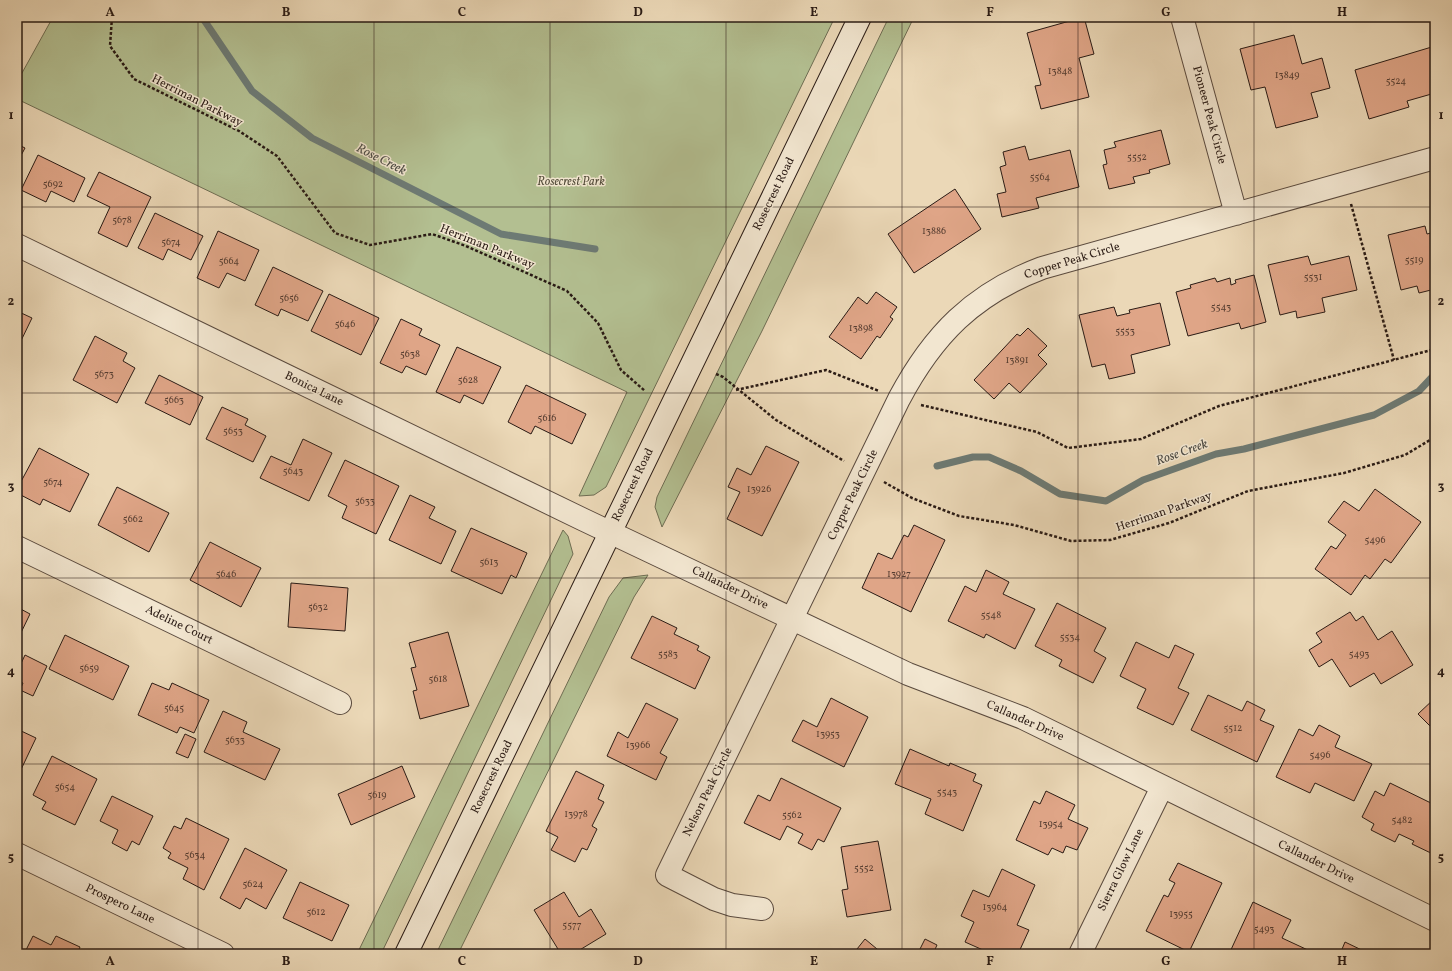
<svg xmlns="http://www.w3.org/2000/svg" width="1452" height="971" viewBox="0 0 1452 971" font-family="Vollkorn,serif">
  <style>
    .green { fill: #b3bf91; stroke: #6e6d53 }
    .lines { fill: none; stroke-linecap: round; stroke-linejoin: round }
    .stream { stroke: #6d7a74; stroke-width: 7 }
    .building { fill: #dfa587; stroke: #2a1b15 }
    .minor-casing { stroke: #5a4a3e; stroke-width: 24 }
    .secondary-casing { stroke: #2a1b15; stroke-width: 24 }
    .path { stroke: #2a1b15; stroke-width: 2.5; stroke-dasharray: 3 2; stroke-linecap: butt }
    .minor { stroke: #f2e6d0; stroke-width: 22 }
    .secondary { stroke: #f2e6d0; stroke-width: 22 }
    .grid { fill: none; stroke: #2a1b15; stroke-width: 1; stroke-opacity: 0.55 }
    .labels { text-anchor: middle; dominant-baseline: central; stroke-width: 3; stroke-linejoin: round; paint-order: stroke }
    .number-label { font-size: 10px; fill: #573e32 }
    .street-label { font-size: 12px; fill: #2a1b15; stroke: #f2e6d0 }
    .park-label { font-size: 12px; font-style: italic; fill: #534c3a; stroke: #f2e6d0 }
    .water-label { font-size: 13px; font-style: italic; fill: #4b4a44; stroke: #f2e6d0 }
    .neatline { fill: none; stroke: #2a1b15; stroke-width: 1.5 }
    .grid-label { font-size: 13px; text-anchor: middle; font-weight: bold; fill: #2a1b15 }
  </style>
  <rect width="100%" height="100%" fill="#ebd8b7"/>
  <filter id="stains"><feTurbulence type="fractalNoise" baseFrequency=".005" numOctaves="4"/><feColorMatrix values="0 0 0 0 .2 0 0 0 0 .09 0 0 0 0 .02 0 0 0 .5 -.17"/></filter>
  <radialGradient id="worn" r=".72"><stop offset=".6" stop-color="#630" stop-opacity="0"/><stop offset="1" stop-color="#630" stop-opacity=".3"/></radialGradient>
  <path class="green" d="M53,17H835L606,487L594,495L579,496L627,392L17,99V82Z
    M889,17H914L762,331L662,527L655,507L657,497Z
    M563,530L568,536L573,554L381,954H357Z
    M648,575L634,597L458,954H436L609,597L623,578Z"/>
  <g class="lines">
    <path class="stream" d="M202,17L252,91L312,138L501,234L595,249
      M937,466L973,457H989L1021,471L1060,494L1106,501L1143,480L1216,454L1244,449L1374,415L1419,391L1435,374"/>
  </g>
  <path class="building" d="M1084,17L1094,54L1079,58L1089,97L1041,109L1035,86L1041,85L1027,33Z
    M1294,35L1302,64L1322,58L1330,88L1311,93L1318,117L1276,128L1265,87L1251,90L1240,49Z
    M1435,46V93L1407,101L1409,107L1369,119L1355,70Z
    M1161,130L1170,164L1149,170L1150,173L1133,177L1135,183L1109,189L1103,165L1107,164L1104,150L1116,147L1114,142Z
    M17,144L25,148L17,163Z
    M1025,146L1029,160L1070,150L1079,187L1036,198L1039,208L1002,217L997,194L1006,192L1000,167L1006,165L1003,152Z
    M38,155L85,178L74,202L51,191L46,202L21,190Z
    M99,172L151,197L127,247L98,233L110,207L87,196Z
    M955,189L981,229L914,273L888,234Z
    M155,213L203,236L191,260L168,249L163,260L138,248Z
    M1425,226L1427,234L1435,232V289L1419,293L1417,286L1401,290L1388,235Z
    M218,231L259,250L245,281L227,273L219,288L197,278Z
    M1308,256L1311,265L1349,256L1357,290L1322,298L1325,312L1297,318L1296,311L1280,315L1268,265Z
    M273,267L323,291L308,321L281,309L278,316L255,305Z
    M1254,275L1266,322L1241,329L1239,323L1188,336L1176,292L1191,288L1190,285L1215,278L1217,282L1230,278L1231,285L1236,283L1235,280Z
    M876,292L897,307L890,317L893,319L880,338L877,336L861,359L829,337L858,297L867,304Z
    M329,294L379,318L361,355L311,331Z
    M1160,303L1170,345L1131,355L1135,373L1109,379L1105,364L1092,367L1079,315L1114,307L1117,316L1130,313L1129,310Z
    M17,311L32,318L17,349Z
    M401,319L422,329L419,335L440,345L426,375L406,366L402,373L380,363Z
    M1028,328L1047,346L1038,355L1047,364L1020,393L1009,383L994,399L974,380L1017,334L1020,336Z
    M95,336L127,353L123,361L135,368L117,403L73,380Z
    M457,347L501,367L483,404L464,395L460,403L436,392Z
    M159,375L203,397L190,425L145,403Z
    M526,385L586,414L572,444L535,426L531,434L508,422Z
    M222,407L248,419L245,425L266,436L253,462L206,439Z
    M303,439L332,453L309,501L260,478L271,456L291,465Z
    M766,446L799,462L762,536L727,519L740,492L728,487L737,468L751,475Z
    M39,448L89,474L70,512L43,499L40,505L17,493V489Z
    M345,460L399,486L376,534L342,518L347,506L328,496Z
    M117,487L169,513L149,552L98,525Z
    M1375,489L1421,522L1391,563L1385,559L1370,579L1365,575L1351,595L1315,569L1331,546L1336,549L1346,535L1328,522L1344,501L1359,511Z
    M410,495L435,507L429,518L456,531L441,564L389,540Z
    M914,525L945,540L911,612L862,588L878,553L892,559L904,535L908,537Z
    M471,528L527,553L516,578L511,575L502,594L451,571Z
    M210,542L261,568L241,607L190,580Z
    M986,570L1009,582L1003,594L1035,609L1015,649L986,634L984,638L948,621L965,586L976,592Z
    M291,583L348,588L345,631L288,627Z
    M1057,603L1106,628L1094,651L1106,658L1093,683L1059,666L1062,660L1035,646Z
    M17,607L30,614L17,641Z
    M1350,612L1356,621L1363,616L1378,640L1392,631L1413,665L1381,684L1374,673L1350,687L1332,659L1319,667L1309,650L1322,642L1316,633Z
    M652,616L677,628L674,634L699,646L697,650L710,657L695,689L631,658Z
    M448,632L469,706L420,719L413,691L417,690L411,668L416,667L409,643Z
    M65,635L129,666L113,700L49,669Z
    M1136,642L1169,658L1175,645L1194,654L1178,688L1189,693L1173,725L1137,708L1146,689L1120,676Z
    M25,655L47,666L33,696L20,690L23,683L17,681V672Z
    M152,683L169,690L172,683L209,700L194,733L180,727L177,733L138,715Z
    M1208,695L1242,711L1247,701L1265,710L1260,720L1274,726L1257,762L1191,730Z
    M831,698L868,717L844,767L792,741L803,720L817,727Z
    M1435,698V731L1418,714Z
    M646,703L678,719L660,753L667,757L656,780L607,756L618,732L628,738Z
    M223,711L247,722L243,732L280,749L265,780L204,752Z
    M1319,725L1340,736L1335,747L1372,764L1354,801L1315,783L1310,793L1276,777L1299,729L1313,736Z
    M17,729L36,738L17,778Z
    M185,734L196,739L188,758L176,753Z
    M910,749L949,766L950,763L976,774L973,781L982,785L963,831L925,814L931,799L895,784Z
    M52,756L97,779L75,825L42,809L46,802L33,795Z
    M402,766L415,797L351,825L338,794Z
    M576,771L604,785L598,799L604,802L592,826L597,829L587,850L582,848L575,862L551,850L558,837L546,831Z
    M781,778L841,808L824,842L818,839L812,850L798,843L803,834L787,826L780,840L744,823L758,795L770,801Z
    M1390,783L1435,805V855L1412,844L1414,841L1399,834L1395,842L1371,830L1374,824L1362,817L1375,791L1384,796Z
    M1046,791L1075,805L1068,819L1088,828L1077,850L1066,846L1063,853L1052,848L1048,855L1016,840L1034,801L1040,804Z
    M112,796L153,816L139,845L132,841L127,851L112,843L118,830L100,821Z
    M186,818L229,839L204,890L183,879L188,868L168,858L171,853L163,848L174,826L181,829Z
    M878,841L891,910L847,917L842,890L848,889L841,847Z
    M245,848L287,870L266,909L246,898L240,909L220,898Z
    M1178,863L1222,883L1189,952L1146,931L1164,895L1168,897L1175,883L1169,880Z
    M1002,869L1035,885L1017,925L1029,930L1018,954H992L965,942L974,922L961,916L973,890L989,897Z
    M300,882L349,905L332,941L283,918Z
    M564,892L579,917L591,909L606,934L573,954H561L534,910Z
    M1253,902L1291,920L1282,938L1310,951L1308,954H1229Z
    M33,936L51,945L56,936L80,947L77,954H24Z
    M865,939L883,954H853Z
    M925,939L937,945L933,954L920,949Z
    M1345,942L1370,954H1340Z"/>
  <g class="lines">
    <defs>
      <path id="minor" d="M1182,17L1236,214
        M17,245L582,519L908,674L1023,718L1435,920
        M17,547L340,703
        M17,854L223,954
        M762,909L732,905L714,899L667,875L899,399C933,335 973,294 1042,268L1435,158
        M1080,954L1162,787"/>
      <path id="secondary" d="M406,954L860,17"/>
    </defs>
    <use href="#minor" class="minor-casing"/>
    <use href="#secondary" class="secondary-casing"/>
    <path class="path" d="M112,17L110,46L134,79L239,131L277,156L335,233L370,245L432,234L466,246L567,291L598,323L621,370L645,391
      M1351,204L1394,360
      M716,374L723,377L776,420L844,461
      M736,390L826,370L879,391
      M921,405L1037,432L1068,448L1141,439L1219,406L1435,349
      M884,482L912,498L959,516L1014,525L1071,541L1110,540L1169,523L1248,491L1344,473L1405,455L1435,437"/>
    <use href="#minor" class="minor"/>
    <use href="#secondary" class="secondary"/>
  </g>
  <path class="grid" d="M198,17V954M374,17V954M550,17V954M726,17V954M902,17V954M1078,17V954M1254,17V954M17,207H1435M17,393H1435M17,578H1435M17,764H1435"/>
  <g class="labels">
    <g class="number-label">
      <text x="1060" y="71">13848</text>
      <text x="1287" y="75">13849</text>
      <text x="1396" y="81">5524</text>
      <text x="1137" y="157">5552</text>
      <text x="1040" y="177">5564</text>
      <text x="53" y="184">5692</text>
      <text x="122" y="220">5678</text>
      <text x="934" y="231">13886</text>
      <text x="171" y="242">5674</text>
      <text x="1414" y="260">5519</text>
      <text x="229" y="261">5664</text>
      <text x="1313" y="277">5531</text>
      <text x="289" y="298">5656</text>
      <text x="1221" y="307">5543</text>
      <text x="345" y="324">5646</text>
      <text x="861" y="328">13898</text>
      <text x="1125" y="331">5553</text>
      <text x="410" y="354">5638</text>
      <text x="1017" y="360">13891</text>
      <text x="104" y="374">5673</text>
      <text x="468" y="380">5628</text>
      <text x="174" y="400">5663</text>
      <text x="547" y="418">5616</text>
      <text x="233" y="431">5653</text>
      <text x="293" y="471">5643</text>
      <text x="53" y="482">5674</text>
      <text x="759" y="489">13926</text>
      <text x="365" y="501">5633</text>
      <text x="133" y="519">5662</text>
      <text x="1375" y="540">5496</text>
      <text x="489" y="562">5613</text>
      <text x="226" y="574">5646</text>
      <text x="899" y="574">13927</text>
      <text x="318" y="607">5632</text>
      <text x="991" y="615">5548</text>
      <text x="1070" y="637">5534</text>
      <text x="668" y="654">5583</text>
      <text x="1359" y="654">5493</text>
      <text x="89" y="668">5659</text>
      <text x="438" y="679">5618</text>
      <text x="174" y="708">5645</text>
      <text x="1233" y="728">5512</text>
      <text x="828" y="734">13953</text>
      <text x="235" y="740">5633</text>
      <text x="638" y="745">13966</text>
      <text x="1320" y="755">5496</text>
      <text x="65" y="787">5654</text>
      <text x="947" y="792">5543</text>
      <text x="377" y="795">5619</text>
      <text x="576" y="814">13978</text>
      <text x="792" y="815">5562</text>
      <text x="1402" y="820">5482</text>
      <text x="1051" y="824">13954</text>
      <text x="195" y="855">5634</text>
      <text x="864" y="868">5552</text>
      <text x="253" y="884">5624</text>
      <text x="995" y="907">13964</text>
      <text x="316" y="912">5612</text>
      <text x="1181" y="914">13955</text>
      <text x="572" y="925">5577</text>
      <text x="1264" y="929">5493</text>
    </g>
    <g class="street-label">
      <text transform="translate(197 101) rotate(27)">Herriman Parkway</text>
      <text transform="translate(1209 115) rotate(75)">Pioneer Peak Circle</text>
      <text transform="translate(774 194) rotate(-64)">Rosecrest Road</text>
      <text transform="translate(487 247) rotate(22)">Herriman Parkway</text>
      <text transform="translate(1072 261) rotate(-17)">Copper Peak Circle</text>
      <text transform="translate(314 389) rotate(26)">Bonica Lane</text>
      <text transform="translate(633 485) rotate(-64)">Rosecrest Road</text>
      <text transform="translate(853 495) rotate(-64)">Copper Peak Circle</text>
      <text transform="translate(1164 512) rotate(-19)">Herriman Parkway</text>
      <text transform="translate(730 588) rotate(26)">Callander Drive</text>
      <text transform="translate(179 625) rotate(26)">Adeline Court</text>
      <text transform="translate(1025 721) rotate(24)">Callander Drive</text>
      <text transform="translate(492 777) rotate(-64)">Rosecrest Road</text>
      <text transform="translate(708 792) rotate(-64)">Nelson Peak Circle</text>
      <text transform="translate(1316 862) rotate(26)">Callander Drive</text>
      <text transform="translate(1121 870) rotate(-64)">Sierra Glow Lane</text>
      <text transform="translate(120 904) rotate(26)">Prospero Lane</text>
    </g>
    <g class="park-label">
      <text x="571" y="182">Rosecrest Park</text>
    </g>
    <g class="water-label">
      <text transform="translate(381 160) rotate(27)">Rose Creek</text>
      <text transform="translate(1182 453) rotate(-20)">Rose Creek</text>
    </g>
  </g>
  <rect width="1452" height="971" fill="none" stroke="#ebd8b7" stroke-width="44"/>
  <rect x="22" y="22" width="1408" height="927" class="neatline"/>
  <g class="grid-label">
    <text x="110" y="16">A</text>
    <text x="286" y="16">B</text>
    <text x="462" y="16">C</text>
    <text x="638" y="16">D</text>
    <text x="814" y="16">E</text>
    <text x="990" y="16">F</text>
    <text x="1166" y="16">G</text>
    <text x="1342" y="16">H</text>
    <text x="11" y="119">1</text>
    <text x="1441" y="119">1</text>
    <text x="11" y="305">2</text>
    <text x="1441" y="305">2</text>
    <text x="11" y="490">3</text>
    <text x="1441" y="490">3</text>
    <text x="11" y="675">4</text>
    <text x="1441" y="675">4</text>
    <text x="11" y="861">5</text>
    <text x="1441" y="861">5</text>
    <text x="110" y="965">A</text>
    <text x="286" y="965">B</text>
    <text x="462" y="965">C</text>
    <text x="638" y="965">D</text>
    <text x="814" y="965">E</text>
    <text x="990" y="965">F</text>
    <text x="1166" y="965">G</text>
    <text x="1342" y="965">H</text>
  </g>
  <rect width="100%" height="100%" filter="url(#stains)"/>
  <rect width="100%" height="100%" fill="url(#worn)"/>
</svg>
